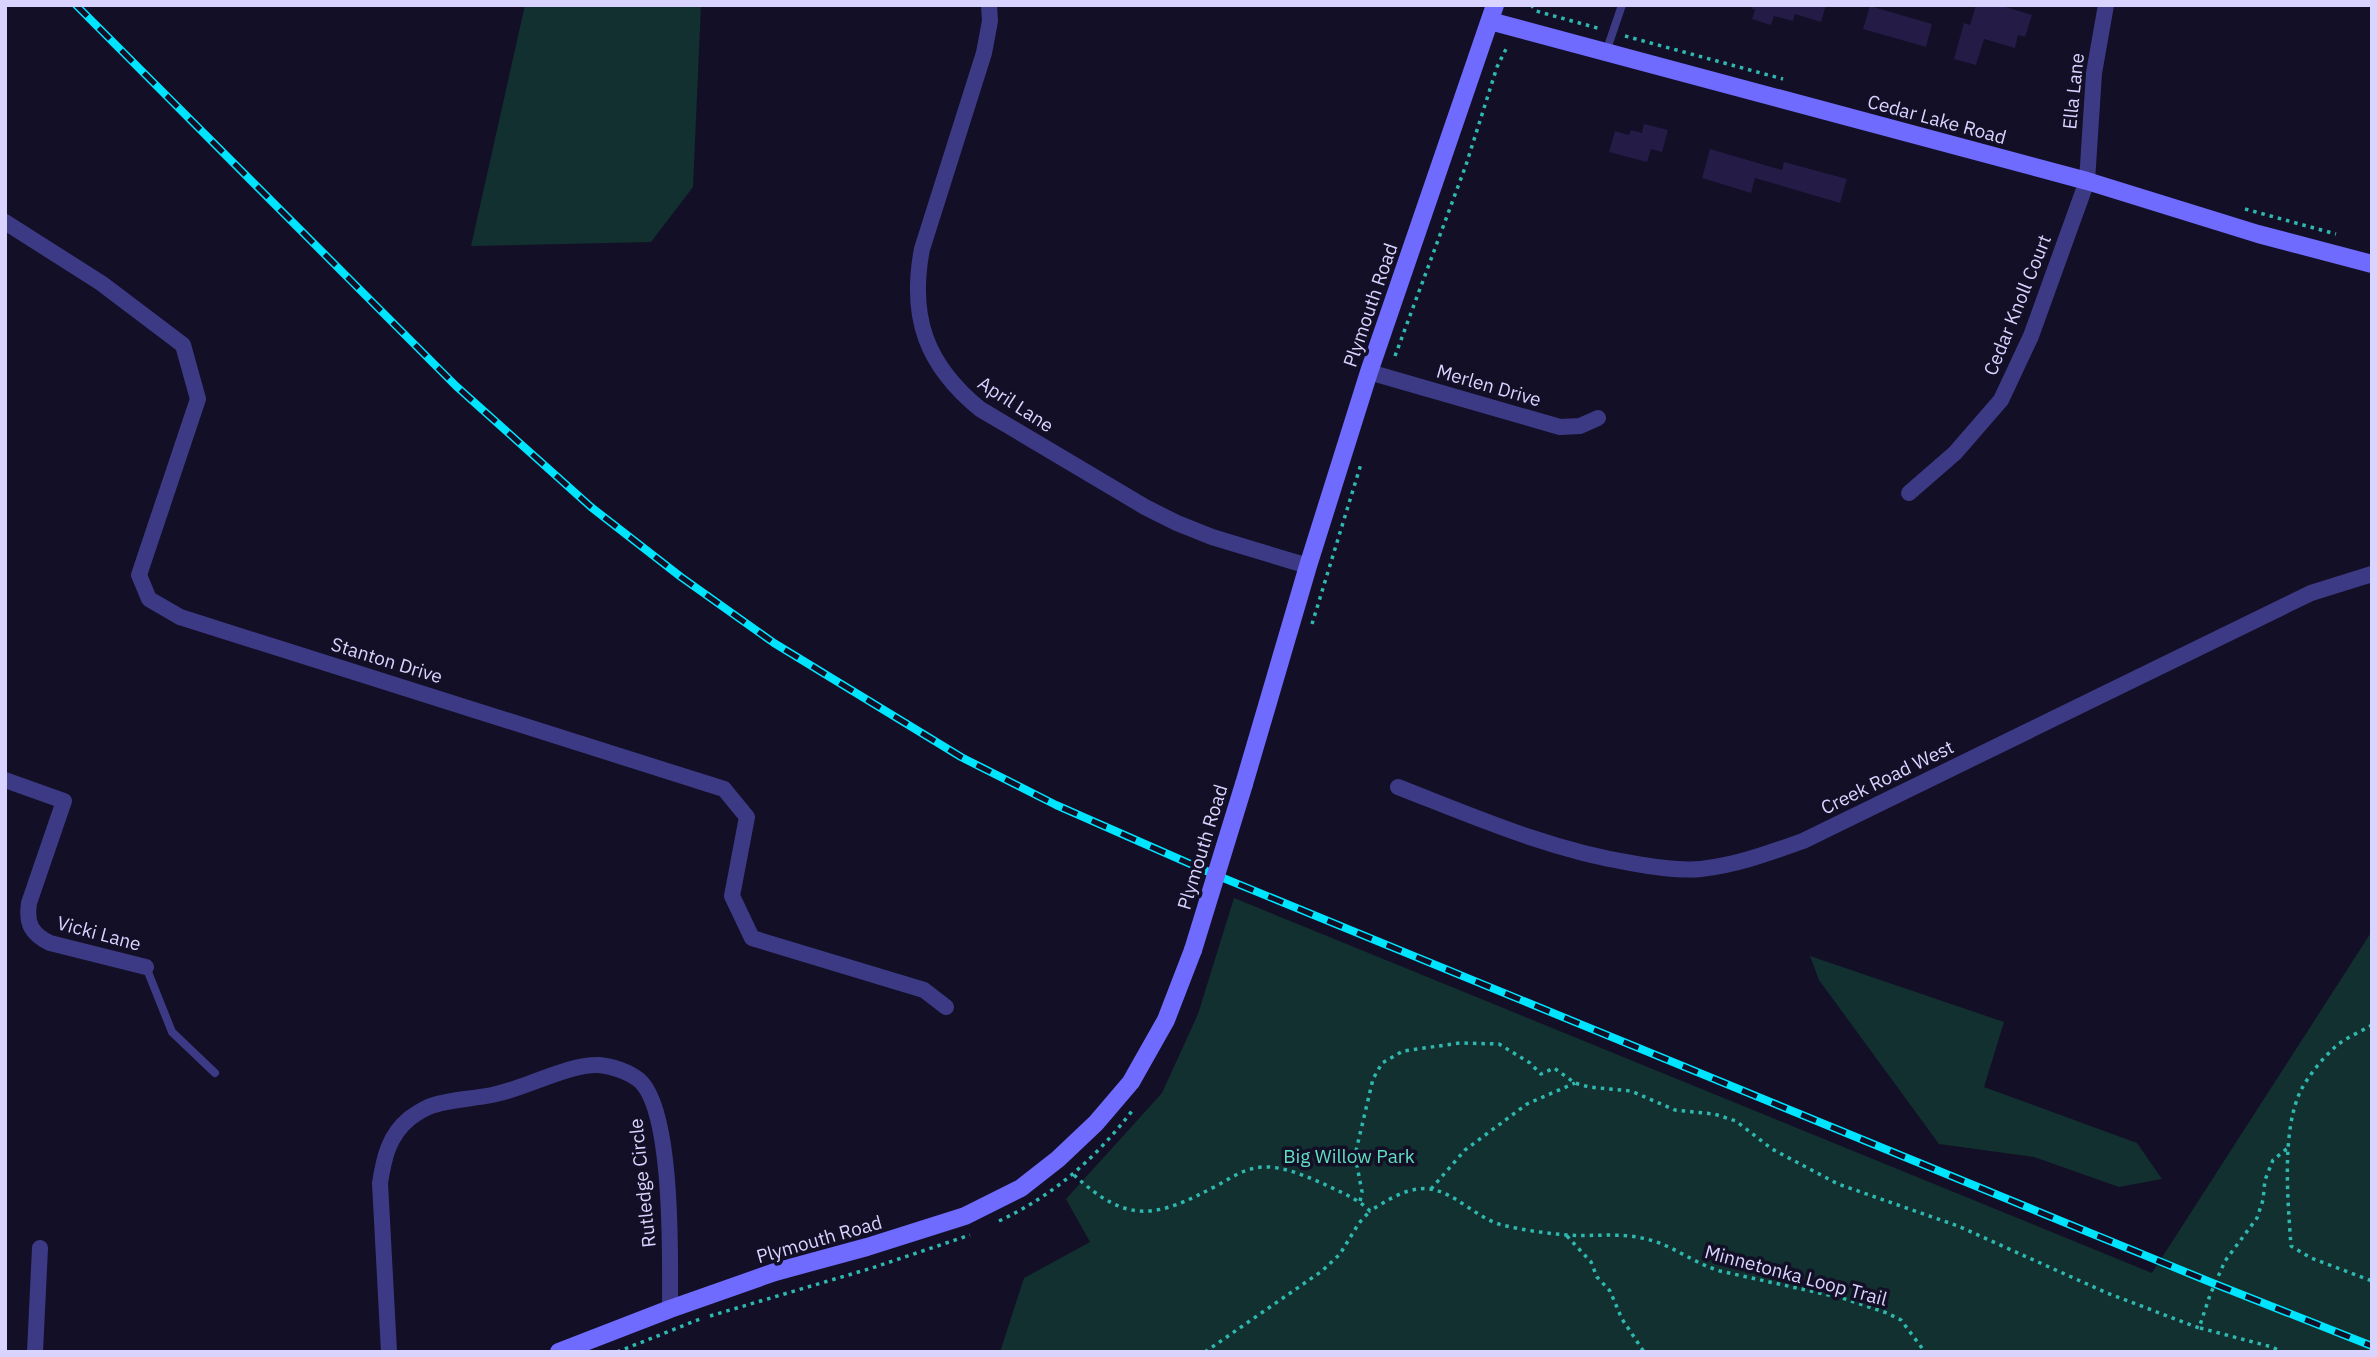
<svg xmlns="http://www.w3.org/2000/svg" width="2377" height="1357" viewBox="0 0 2377 1357" font-family="'IBM Plex Sans',sans-serif">
  <style>
    .green { fill: #12302f }
    .building { fill: #241b47 }
    .lines { fill: none; stroke-linecap: round; stroke-linejoin: round }
    .path { stroke: #2fb8b0; stroke-width: 3.5; stroke-dasharray: 3.5 5; stroke-linecap: butt }
    .lane { stroke: #3d3a85; stroke-width: 8 }
    .street { stroke: #3d3a85; stroke-width: 16 }
    .secondary { stroke: #6f6bff; stroke-width: 18 }
    .rail-casing { stroke: #00e5ff; stroke-width: 8 }
    .rail { stroke: #130f26; stroke-width: 5; stroke-dasharray: 16; stroke-linecap: butt }
    .secondary-bridge { stroke: #6f6bff; stroke-width: 18 }
    .labels { text-anchor: middle; dominant-baseline: central; stroke-width: 7; stroke-linejoin: round; paint-order: stroke }
    .street-label { font-size: 19px; fill: #d9d4ff; stroke: #130f26 }
    .park-label { font-size: 19px; fill: #5fe0c0; stroke: #130f26 }
  </style>
  <rect width="100%" height="100%" fill="#130f26"/>
  <path class="green" d="M525,5H701L693,187L651,242L471,246Z
    M1234,898L2152,1273L2372,931V1352H1000L1024,1278L1090,1242L1066,1199L1162,1093L1198,1014Z
    M1810,956L2004,1022L1984,1087L2137,1143L2162,1179L2119,1187L2034,1157L1939,1144L1819,980Z"/>
  <path class="building" d="M1753,5H1826L1821,22L1795,14L1793,21L1774,16L1771,25L1752,19L1755,10L1752,9Z
    M1976,5H1999L2032,15L2025,37L2018,35L2015,48L1984,39L1976,65L1954,59L1964,23L1970,25Z
    M1870,6L1932,24L1926,47L1863,29Z
    M1644,124L1668,130L1662,152L1651,149L1647,162L1609,152L1615,131L1629,135L1631,130L1642,133Z
    M1710,149L1782,170L1784,162L1847,179L1840,203L1755,178L1751,193L1702,178Z"/>
  <g class="lines">
    <path class="path" d="M1531,5L1536,11L1601,29
      M1625,36L1783,79
      M2245,209L2336,234
      M1395,356L1466,165L1497,67L1508,45
      M1312,624L1361,464
      M2372,1025C2360,1032 2345,1038 2335,1047C2322,1059 2309,1075 2301,1090C2281,1131 2288,1202 2291,1246L2311,1258L2372,1281
      M1074,1175C1128,1225 1156,1218 1218,1185C1232,1177 1246,1168 1262,1167C1284,1166 1305,1176 1324,1184C1340,1192 1357,1198 1370,1211C1387,1200 1409,1186 1430,1189C1456,1193 1476,1218 1502,1225C1522,1230 1545,1233 1566,1235C1593,1237 1620,1232 1646,1239C1673,1245 1693,1263 1720,1271L1842,1298L1887,1313L1901,1320L1925,1352
      M1431,1189L1465,1150L1527,1104L1575,1083
      M1360,1201L1362,1192L1355,1155L1373,1079L1382,1063L1403,1051L1460,1043L1499,1044L1530,1063L1541,1074L1554,1068L1575,1083L1589,1087L1631,1091L1675,1110L1714,1114L1736,1121L1772,1149L1838,1184L1958,1226L2107,1293L2199,1328L2210,1295L2225,1261L2257,1218L2263,1200L2265,1180L2273,1160L2289,1147
      M999,1221C1054,1195 1095,1159 1132,1111
      M1567,1236L1591,1262L1597,1277L1610,1291L1622,1319L1644,1352
      M710,1316L872,1268L970,1235
      M2200,1328L2272,1347L2282,1352
      M617,1352L700,1319
      M1205,1352L1322,1271L1340,1254L1359,1223L1370,1211"/>
    <path class="lane" d="M1606,52L1622,5
      M146,967L172,1032L215,1073"/>
    <path class="street" d="M989,5L990,21L984,53L922,249C909,317 926,365 980,409L1145,507L1177,523L1212,537L1308,566
      M5,222L101,283L183,345L198,399L139,575L149,599L180,617L724,789L747,817L732,896L752,938L924,990L946,1007
      M1369,372L1560,427L1580,426L1598,418
      M1909,493L1955,453L2001,400L2031,336L2087,181L2094,73L2106,5
      M5,780L64,801L29,903C26,923 31,934 50,943L146,967
      M1398,787C1475,817 1550,850 1631,863C1653,867 1679,871 1701,869C1737,865 1769,853 1803,841L2311,593L2372,574
      M35,1352L40,1248
      M389,1352L380,1183C384,1157 389,1135 410,1118C417,1113 426,1107 434,1105C453,1099 472,1099 492,1095C525,1089 567,1064 599,1065C612,1066 629,1072 639,1080C674,1110 670,1262 670,1309"/>
    <path class="secondary" d="M1490,21L2087,181L2258,234L2372,264
      M1244,784L1308,566L1369,372L1495,5
      M559,1352L670,1309L775,1272L867,1247L965,1216L1021,1188L1058,1159L1096,1123L1131,1082L1166,1020L1193,950"/>
    <defs>
      <path id="rail" d="M76,5L456,386L591,507L681,577L774,643L961,757L1056,805L1211,873L2215,1284L2372,1346"/>
    </defs>
    <use href="#rail" class="rail-casing"/>
    <use href="#rail" class="rail"/>
    <path class="secondary-bridge" d="M1193,950L1244,784"/>
  </g>
  <g class="labels">
    <g class="street-label">
      <text transform="translate(2073 91) rotate(-84)">Ella Lane</text>
      <text transform="translate(1937 119) rotate(15)">Cedar Lake Road</text>
      <text transform="translate(1370 305) rotate(-71)">Plymouth Road</text>
      <text transform="translate(2017 305) rotate(-68)">Cedar Knoll Court</text>
      <text transform="translate(1489 385) rotate(16)">Merlen Drive</text>
      <text transform="translate(1016 404) rotate(33)">April Lane</text>
      <text transform="translate(387 660) rotate(17)">Stanton Drive</text>
      <text transform="translate(1887 777) rotate(-26)">Creek Road West</text>
      <text transform="translate(1202 847) rotate(-73)">Plymouth Road</text>
      <text transform="translate(99 933) rotate(15)">Vicki Lane</text>
      <text transform="translate(642 1183) rotate(-96)">Rutledge Circle</text>
      <text transform="translate(819 1239) rotate(-16)">Plymouth Road</text>
      <text transform="translate(1796 1275) rotate(15)">Minnetonka Loop Trail</text>
    </g>
    <g class="park-label">
      <text x="1349" y="1156">Big Willow Park</text>
    </g>
  </g>
  <rect width="2377" height="1357" fill="none" stroke="#d9d4ff" stroke-width="14"/>
</svg>
